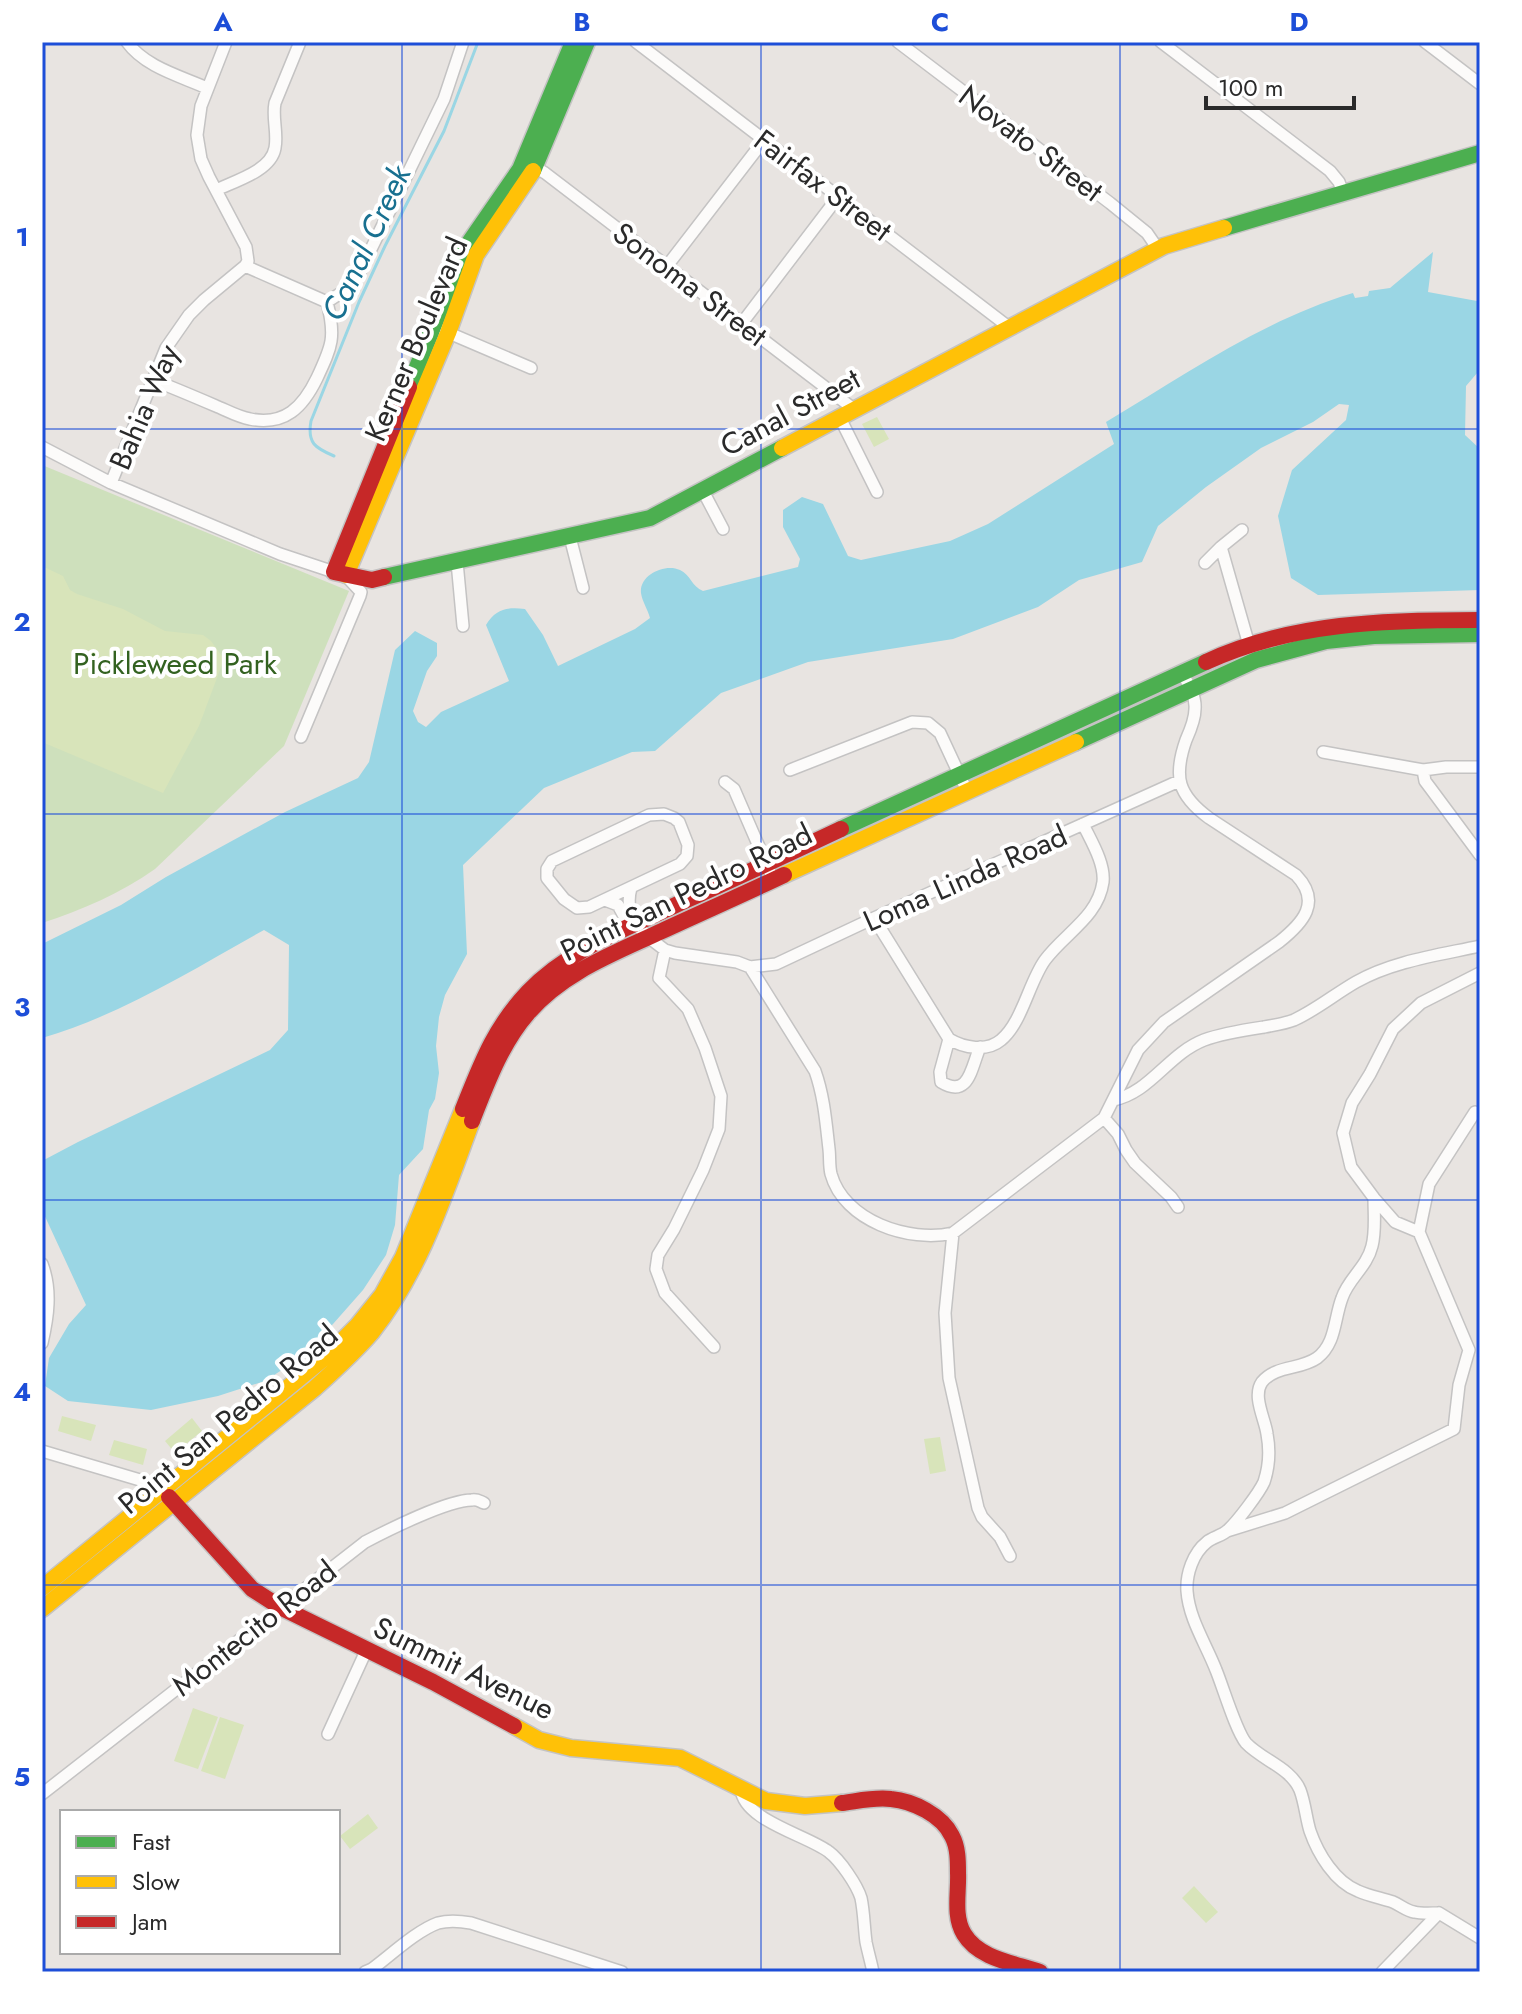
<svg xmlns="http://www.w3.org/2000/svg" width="1522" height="2014" viewBox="0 0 1522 2014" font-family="Jost,sans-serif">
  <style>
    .green { fill: #cee0bc }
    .pitch { fill: #d8e4ba }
    .water { fill: #9ad6e4 }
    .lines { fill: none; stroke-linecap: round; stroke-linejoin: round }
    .stream { stroke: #9ad6e4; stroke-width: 3 }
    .street-casing { stroke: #c4c3c3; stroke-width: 14 }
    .fast-casing { stroke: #c4c3c3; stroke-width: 19 }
    .slow-casing { stroke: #c4c3c3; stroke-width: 19 }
    .jam-casing { stroke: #c4c3c3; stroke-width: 19 }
    .street { stroke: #fcfbfa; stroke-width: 11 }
    .fast { stroke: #4caf50; stroke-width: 16 }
    .slow { stroke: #ffc107; stroke-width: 16 }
    .jam { stroke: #c62828; stroke-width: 16 }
    .grid { fill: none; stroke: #1d4ed8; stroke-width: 2; stroke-opacity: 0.55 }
    .labels { text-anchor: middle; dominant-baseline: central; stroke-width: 8; stroke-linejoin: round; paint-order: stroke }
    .street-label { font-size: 30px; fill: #2a2a2a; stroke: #fff }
    .park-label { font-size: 30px; fill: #336220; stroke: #fff }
    .water-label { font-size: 32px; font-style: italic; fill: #187090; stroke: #fff }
    .neatline { fill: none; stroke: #1d4ed8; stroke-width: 3 }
    .grid-label { font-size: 26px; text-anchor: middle; font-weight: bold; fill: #1d4ed8 }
  </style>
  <rect width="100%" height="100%" fill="#e8e4e1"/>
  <path class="green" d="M42,465L349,591L284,746L155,869C121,893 82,910 42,923Z"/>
  <path class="pitch" d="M877,417L889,439L874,447L862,424Z
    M42,566L63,576L70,590L77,594L123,609L165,631L203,635L211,641L224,659L199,726L163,793L42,742Z
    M62,1416L96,1425L91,1441L58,1431Z
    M192,1418L202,1431L175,1453L165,1441Z
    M940,1437L946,1471L930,1474L924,1439Z
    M114,1440L147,1449L143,1465L109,1455Z
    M193,1708L218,1717L198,1769L174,1761Z
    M220,1717L244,1725L225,1779L201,1771Z
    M368,1814L378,1828L350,1849L340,1836Z
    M1194,1886L1218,1912L1206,1923L1182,1898Z"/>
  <path class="water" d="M1433,252L1428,292L1477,301L1480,290V373L1478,372L1466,386L1465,435L1480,449V590L1318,595L1291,578L1278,516L1292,470L1346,420L1349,405L1339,404L1313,422L1261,448L1206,487L1158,526L1142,562L1079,580L1038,607L953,639L808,662L721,693L655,751L632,752L544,788L463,865L467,954L445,995L439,1017L436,1046L439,1073L435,1099L429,1110L423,1149L399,1175L395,1225L386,1255L363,1290L333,1324L300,1358L265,1381L218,1396L151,1410L68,1401L45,1386L49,1358L69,1324L86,1305L42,1210V1161L78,1142L270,1050L288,1030L289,945L264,930C192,970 121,1015 42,1038V944L121,905L166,877L285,812L358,778L369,762L395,650L415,631L437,643V656L427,671L413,711L418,722L426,727L441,712L509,681L486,625C496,609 506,607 525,609L543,635L558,666L635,629L650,618C648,610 642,601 641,593C639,575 665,563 680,570C690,574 692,587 703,591L798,567L800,559L783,527V510L802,497L823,504L848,556L861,560L950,541L988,524L1114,444L1106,422C1186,374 1263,320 1353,293L1355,298L1368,296L1369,291L1390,288Z"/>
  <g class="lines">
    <path class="stream" d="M334,456C315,448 307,443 311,421L359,302L385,246L444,131L478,42"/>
    <defs>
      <path id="street" d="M127,42C145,67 180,76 207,88
        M636,42L1010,328
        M898,42L1110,203L1147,233L1158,249
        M1161,42L1330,171L1339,182L1343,193
        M1425,42L1480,84
        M530,164L545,173L855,410
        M216,190C235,181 271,171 275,148C278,133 272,118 275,103L300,42
        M667,266L764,140
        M327,302L347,289L356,280L444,99L463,42
        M742,323L838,197
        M442,330L531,368
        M153,380C174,388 195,397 216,406C226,410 238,417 250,419C285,426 303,407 317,378C332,346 336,337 327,302L245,266
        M840,418L877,492
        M42,447L111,483L280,554L334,572
        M111,483L166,348L189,315L204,300L245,266L248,261L246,247L209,177L201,159L197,135L201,106L226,42
        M703,491L723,529
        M570,537L583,588
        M1221,547L1249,645
        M457,562L463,626
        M1205,563L1221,547L1242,530
        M301,737L360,596L361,592L346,576
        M1323,752L1423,770L1446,767H1480
        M790,770L912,722L928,723L940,733L967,791
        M1423,770L1425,781L1431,789L1480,855
        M725,782L734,789L773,879
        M664,814L674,818L679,822L688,845L687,856L680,864L589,907L577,908L564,899L547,878V869L552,861L649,815Z
        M631,888C627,902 630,910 635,923
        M605,900L618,905L624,916L636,924L648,937L665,950L675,953L737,962L750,967L815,1071C824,1096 826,1123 829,1149C830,1157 829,1166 831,1174C844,1221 909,1243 953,1233L1104,1118L1138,1050L1164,1022L1279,942C1303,923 1322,902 1296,875L1209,818C1178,795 1173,777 1186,740C1190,731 1195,720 1195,709C1196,696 1189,685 1182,673
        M874,918L949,1039C964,1048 987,1052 1001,1040C1022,1023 1029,982 1045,960C1065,933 1098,917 1103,882C1105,863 1091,841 1083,824
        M665,950L659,978L688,1009L705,1048L721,1096L719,1129L703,1170L674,1229L658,1255L656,1269L665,1293L714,1347
        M750,967L776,964L874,918L1179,781
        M949,1039L940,1072L941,1082C969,1099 971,1068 980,1047
        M1113,1100C1150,1093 1168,1054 1204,1040C1223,1033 1244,1030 1264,1027C1274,1025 1284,1024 1294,1020C1316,1010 1335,994 1356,982C1393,961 1439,955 1480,946
        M1104,1118L1118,1134L1126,1150L1135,1163L1171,1197L1178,1207
        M1374,1198C1374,1214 1376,1231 1372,1246C1367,1267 1348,1279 1342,1298C1334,1319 1336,1344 1317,1358C1300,1370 1276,1365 1262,1382C1252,1396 1265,1419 1267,1434C1270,1450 1269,1467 1264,1482C1259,1493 1237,1522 1228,1530C1222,1536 1213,1537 1207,1542C1193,1553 1186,1574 1187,1591C1189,1619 1206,1644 1216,1670C1223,1687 1236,1731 1246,1743C1262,1760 1291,1768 1300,1790C1305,1803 1306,1818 1310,1831C1318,1854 1335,1882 1358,1891C1369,1896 1381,1898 1393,1902C1400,1905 1407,1911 1414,1912C1422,1914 1431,1913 1439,1913
        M1419,1232L1395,1222L1374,1198L1351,1167L1343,1133L1352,1103L1370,1074L1393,1029L1421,1003L1480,973
        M1419,1232L1429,1184L1475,1112
        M953,1233L945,1313L949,1378L978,1508L982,1517L1000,1537L1010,1556
        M42,1264C52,1290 48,1317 42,1343
        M42,1451L140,1480L162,1491
        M1227,1531L1285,1513L1454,1429L1459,1385L1469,1350L1419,1232
        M328,1734L366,1651
        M741,1789C744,1821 807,1835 829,1852C840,1860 857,1885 861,1898C864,1912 864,1927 866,1942C868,1952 871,1962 873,1972
        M42,1794L365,1542C388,1530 448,1500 472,1500C477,1499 479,1501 484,1503
        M365,1972L372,1969C391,1955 416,1931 438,1923C449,1920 460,1921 471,1923L622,1972
        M1382,1972L1439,1913L1480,1938"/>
      <path id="fast" d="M533,171L587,42
        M1224,228L1480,153
        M409,387L464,250L520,169L573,42
        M384,577L650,518L782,448
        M1076,742L1256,660L1326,641L1374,636L1480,634
        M841,829L1206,662"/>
      <path id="slow" d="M782,448L1164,246L1224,228
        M346,575L448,333L476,255L533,171
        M784,875L1076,742
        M42,1588L329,1354L357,1326L382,1295L403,1257L463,1109
        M42,1609L315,1388C335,1370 355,1352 372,1332C421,1270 445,1193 472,1121
        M514,1726L539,1740L571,1748L680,1758L766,1801L805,1806L842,1803"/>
      <path id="jam" d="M384,577L372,580L334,572L409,387
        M1206,662C1292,622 1386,620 1480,620
        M463,1109C481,1064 494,1028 528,992C569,949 628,928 680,903C734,879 788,854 841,829
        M472,1121C487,1083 501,1044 528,1013C563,972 615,953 662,931C703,912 744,894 784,875
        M169,1497L252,1589L280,1607L433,1682L514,1726
        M842,1803C858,1801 874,1797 891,1799C913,1801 942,1815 952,1836C958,1847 958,1861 958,1873C959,1892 953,1916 964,1934C979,1959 1014,1963 1040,1972"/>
    </defs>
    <use href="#street" class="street-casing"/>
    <use href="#fast" class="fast-casing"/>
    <use href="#slow" class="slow-casing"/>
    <use href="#jam" class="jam-casing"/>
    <use href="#street" class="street"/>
    <use href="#fast" class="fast"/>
    <use href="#slow" class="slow"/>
    <use href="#jam" class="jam"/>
  </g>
  <path class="grid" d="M402,42V1972M761,42V1972M1120,42V1972M42,429H1480M42,814H1480M42,1200H1480M42,1585H1480"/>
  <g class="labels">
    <g class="street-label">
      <text transform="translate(1031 143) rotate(37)">Novato Street</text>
      <text transform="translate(823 185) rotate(37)">Fairfax Street</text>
      <text transform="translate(690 284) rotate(37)">Sonoma Street</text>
      <text transform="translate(416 339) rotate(-67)">Kerner Boulevard</text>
      <text transform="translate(144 407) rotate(-67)">Bahia Way</text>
      <text transform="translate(790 412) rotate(-28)">Canal Street</text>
      <text transform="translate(965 878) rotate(-24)">Loma Linda Road</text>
      <text transform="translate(686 892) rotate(-26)">Point San Pedro Road</text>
      <text transform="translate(228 1419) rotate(-40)">Point San Pedro Road</text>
      <text transform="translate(254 1628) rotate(-38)">Montecito Road</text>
      <text transform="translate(464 1668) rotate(26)">Summit Avenue</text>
    </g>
    <g class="park-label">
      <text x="175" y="663">Pickleweed Park</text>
    </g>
    <g class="water-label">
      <text transform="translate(366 243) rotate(-65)">Canal Creek</text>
    </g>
  </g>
  <rect width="1522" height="2014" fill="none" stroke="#ffffff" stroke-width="88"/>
  <rect x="60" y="1810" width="280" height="144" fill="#ffffff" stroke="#aaaaaa" stroke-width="2"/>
  <rect x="76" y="1836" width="40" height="12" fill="#4caf50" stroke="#aaaaaa" stroke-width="2"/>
  <text x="132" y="1850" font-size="24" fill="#2a2a2a">Fast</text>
  <rect x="76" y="1876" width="40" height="12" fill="#ffc107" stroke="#aaaaaa" stroke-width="2"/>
  <text x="132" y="1890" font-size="24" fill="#2a2a2a">Slow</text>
  <rect x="76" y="1916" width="40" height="12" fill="#c62828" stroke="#aaaaaa" stroke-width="2"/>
  <text x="132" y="1930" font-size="24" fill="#2a2a2a">Jam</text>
  <path d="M1206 96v12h148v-12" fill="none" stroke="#2a2a2a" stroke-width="4"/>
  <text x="1218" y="96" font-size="24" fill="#2a2a2a" stroke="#ffffff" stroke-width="6" paint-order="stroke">100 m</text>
  <rect x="44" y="44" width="1434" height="1926" class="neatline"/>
  <g class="grid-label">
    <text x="223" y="31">A</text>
    <text x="582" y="31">B</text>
    <text x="940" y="31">C</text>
    <text x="1299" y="31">D</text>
    <text x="22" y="246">1</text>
    <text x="22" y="631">2</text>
    <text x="22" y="1016">3</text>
    <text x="22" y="1401">4</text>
    <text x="22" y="1786">5</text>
  </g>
</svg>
